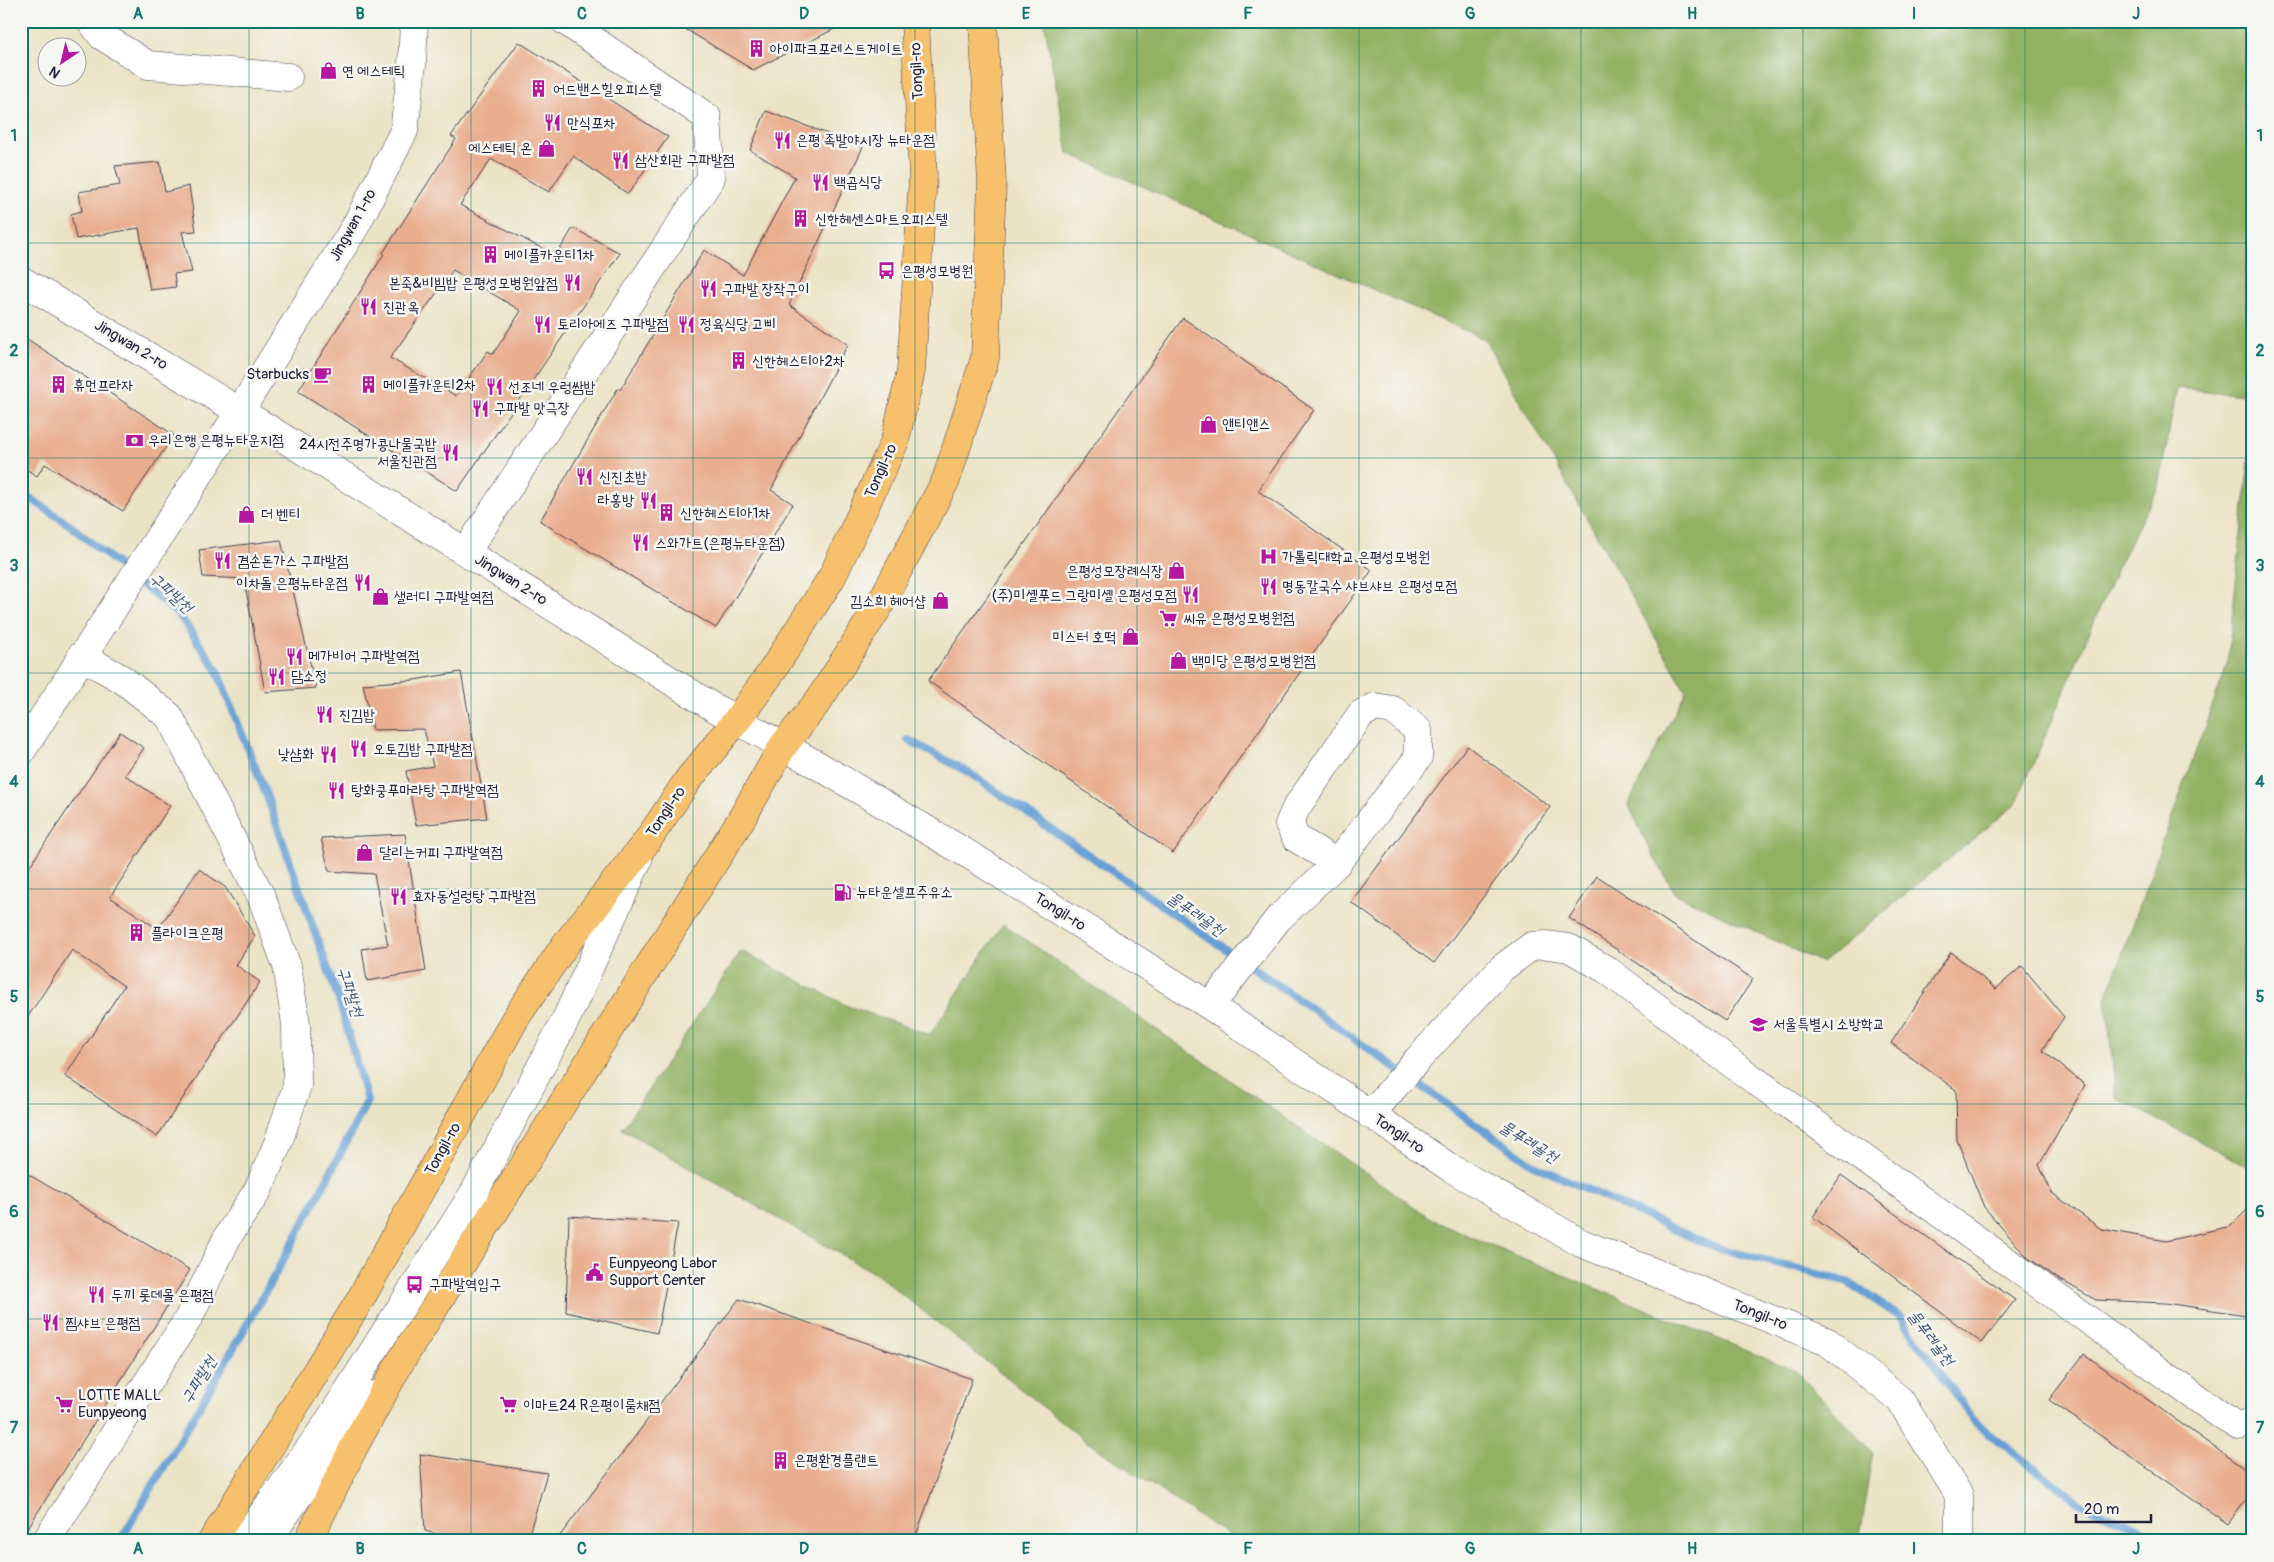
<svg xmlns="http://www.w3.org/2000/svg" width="2274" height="1562" viewBox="0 0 2274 1562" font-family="Pangolin,'Poor Story',sans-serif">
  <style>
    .forest { fill: #92b164; stroke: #5a6a50 }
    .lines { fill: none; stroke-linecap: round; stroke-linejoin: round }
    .stream { stroke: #659fd4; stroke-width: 8 }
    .building { fill: #e9ae8f; fill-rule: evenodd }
    .minor-casing { stroke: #403f50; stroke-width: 29 }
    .major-casing { stroke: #403f50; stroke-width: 29 }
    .minor { stroke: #fff; stroke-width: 28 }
    .major { stroke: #f7c06c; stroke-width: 28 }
    .grid { fill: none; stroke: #0f766e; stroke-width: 1; stroke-opacity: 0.55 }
    .labels { text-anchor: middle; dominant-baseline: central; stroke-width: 5; stroke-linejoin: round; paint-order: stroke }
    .poi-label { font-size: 15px; fill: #22223b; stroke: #f6f6f2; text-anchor: start }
    .street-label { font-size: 15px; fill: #22223b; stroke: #f6f6f2 }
    .water-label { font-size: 16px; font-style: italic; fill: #3d5478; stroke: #f6f6f2 }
    .neatline { fill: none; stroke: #0f766e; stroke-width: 2 }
    .grid-label { font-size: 16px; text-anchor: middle; font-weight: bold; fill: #0f766e }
  </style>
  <rect width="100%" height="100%" fill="#f6f6f2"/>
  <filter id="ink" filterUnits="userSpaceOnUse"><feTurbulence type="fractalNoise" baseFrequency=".02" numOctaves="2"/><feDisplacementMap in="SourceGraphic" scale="10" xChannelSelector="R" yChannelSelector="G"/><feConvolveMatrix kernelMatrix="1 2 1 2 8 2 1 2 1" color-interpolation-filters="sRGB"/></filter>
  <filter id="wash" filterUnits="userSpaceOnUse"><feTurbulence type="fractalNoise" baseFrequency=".0096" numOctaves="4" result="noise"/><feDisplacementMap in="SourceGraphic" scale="20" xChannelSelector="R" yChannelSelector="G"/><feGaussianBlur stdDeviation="1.12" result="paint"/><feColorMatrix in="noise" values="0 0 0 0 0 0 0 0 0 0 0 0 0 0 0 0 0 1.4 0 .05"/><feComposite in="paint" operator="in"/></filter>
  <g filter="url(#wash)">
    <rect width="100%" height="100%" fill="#ebe3c5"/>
    <path class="forest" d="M1044,21H2253V396L2177,388L2159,486L2118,566L2016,804L1822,963L1676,894L1653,856L1628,804L1686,691L1484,339L1068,153Z
      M2253,423V1167H2249L2116,1098L2106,998L2227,665Z
      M1003,924L1438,1223L1796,1371L1873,1452L1858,1541H1236L1083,1439L879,1276L622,1129L741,951L848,1006L930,1035Z"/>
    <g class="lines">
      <path class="stream" d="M21,492L71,526L179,615L216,668L267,797L341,1006L367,1101C292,1252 206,1396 120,1541
        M908,740L968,772L1240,959
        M1249,965L1534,1165L1711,1246L1848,1282L1900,1317L1977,1424L2079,1503L2167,1541"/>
    </g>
    <g id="blocks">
      <path class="building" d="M672,21H850L753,70Z
        M519,42L668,137L628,194L573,156L549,192L491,159L460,205L556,256L573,228L620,253L457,491L298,391L384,254L383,253L456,139L451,136ZM453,270L521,311L493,354L488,351L456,396L390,358Z
        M766,111L863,147L789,305L848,344L771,490L793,504L716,628L540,521L618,388L620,390L704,250L743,275L795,177L750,150Z
        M160,162L165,192L189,186L196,231L182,232L192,272L174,274L176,287L150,290L139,228L76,239L71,214L82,211L79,192L120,185L115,166Z
        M1183,318L1314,410L1258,491L1372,570L1173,853L928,681Z
        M21,335L174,435L123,511L45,464L37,476L21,466Z
        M281,540L316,688L265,692L244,579L203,577L199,550Z
        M461,672L487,818L416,825L406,771L433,766L424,729L373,730L363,684L414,680Z
        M120,732L144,748L125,775L170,806L110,897L158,929L199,869L225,887L255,936L236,965L260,982L157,1137L65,1076L124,986L72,950L21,1027V879Z
        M1467,746L1550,807L1434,963L1351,902Z
        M405,834L426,971L367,981L362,949L388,945L374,874L329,871L321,838Z
        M1597,876L1753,979L1725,1021L1569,918Z
        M1951,952L1996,989L2022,966L2064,1017L2042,1050L2085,1085L2039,1165L2052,1193L2101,1229L2166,1241L2231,1226L2253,1204V1316L2165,1303L2096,1300L2057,1278L2027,1257L1984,1207L1957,1140L1956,1090L1891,1043Z
        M21,1170L190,1270L21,1539Z
        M1841,1175L2015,1300L1982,1343L1813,1217Z
        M569,1216L678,1223L657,1333L566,1312Z
        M739,1299L972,1379L914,1541H556Z
        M2084,1354L2253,1475V1491L2228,1524L2049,1400Z
        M420,1454L547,1473L527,1541H460L425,1531Z"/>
    </g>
  </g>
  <g filter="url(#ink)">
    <use href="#blocks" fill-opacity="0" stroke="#403f50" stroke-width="1"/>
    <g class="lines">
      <defs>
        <path id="minor" d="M91,21L102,36L148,65L288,77
          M21,280L264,426L713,707L819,766L976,859L1210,1006L1449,1167L1581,1243L1828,1342L1900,1400L1959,1495V1541
          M466,552L711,178L707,117L565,21
          M21,752L240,411L355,227L404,131L412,65L414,21
          M1210,1006L1278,919L1337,863L1418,758V730L1393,710L1375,707L1361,714L1296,808L1289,824L1296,838L1337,863
          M1370,1115L1418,1059L1502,968L1532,946L1547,945L1569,948L1607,970L1735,1066L2222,1416L2238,1426L2250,1423L2253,1420
          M46,1541L188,1319L228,1236L258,1190L278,1143L297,1086L296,1024L287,966L261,896L169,716L122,679L81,656
          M243,1541L325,1427L475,1191L567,1017L638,860
          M267,1541L339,1438L374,1395"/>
        <path id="major" d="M212,1541L360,1300L515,1019L565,945L647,841L688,780L737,720L770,674L832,577L895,441L911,371L923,177L915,21
          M308,1541L354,1447L399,1364L742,818L783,746L819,700L879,606L946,480L985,358L992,183L983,21"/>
      </defs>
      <use href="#minor" class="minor-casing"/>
      <use href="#major" class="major-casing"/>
      <use href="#minor" class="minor"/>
      <use href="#major" class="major"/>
    </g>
  </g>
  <path class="grid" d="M249,21V1541M471,21V1541M693,21V1541M915,21V1541M1137,21V1541M1359,21V1541M1581,21V1541M1803,21V1541M2025,21V1541M21,243H2253M21,458H2253M21,673H2253M21,889H2253M21,1104H2253M21,1319H2253"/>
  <defs>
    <symbol id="building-bare" viewBox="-9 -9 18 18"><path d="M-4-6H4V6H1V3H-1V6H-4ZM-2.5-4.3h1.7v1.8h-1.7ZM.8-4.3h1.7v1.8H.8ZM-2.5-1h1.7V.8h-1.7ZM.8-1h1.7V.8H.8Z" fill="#b5179e" stroke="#f6f6f2" stroke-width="2.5" paint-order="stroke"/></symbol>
    <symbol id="shop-bare" viewBox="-9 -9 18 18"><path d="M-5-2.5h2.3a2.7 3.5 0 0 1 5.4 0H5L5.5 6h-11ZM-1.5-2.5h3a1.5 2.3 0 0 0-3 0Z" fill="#b5179e" stroke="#f6f6f2" stroke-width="2.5" paint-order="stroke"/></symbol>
    <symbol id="restaurant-bare" viewBox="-9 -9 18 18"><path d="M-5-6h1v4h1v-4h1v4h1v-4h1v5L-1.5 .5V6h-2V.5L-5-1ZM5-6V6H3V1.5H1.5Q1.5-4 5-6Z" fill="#b5179e" stroke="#f6f6f2" stroke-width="2.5" paint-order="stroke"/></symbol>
    <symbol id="bus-bare" viewBox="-9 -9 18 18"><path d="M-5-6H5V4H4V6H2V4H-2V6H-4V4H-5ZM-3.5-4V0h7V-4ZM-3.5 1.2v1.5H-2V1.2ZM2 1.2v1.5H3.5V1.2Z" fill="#b5179e" stroke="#f6f6f2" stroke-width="2.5" paint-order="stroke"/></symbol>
    <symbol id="cafe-bare" viewBox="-9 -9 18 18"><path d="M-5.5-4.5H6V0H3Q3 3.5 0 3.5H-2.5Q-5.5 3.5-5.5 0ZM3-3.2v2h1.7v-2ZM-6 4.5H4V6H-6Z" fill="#b5179e" stroke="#f6f6f2" stroke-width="2.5" paint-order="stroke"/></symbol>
    <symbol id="bank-bare" viewBox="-9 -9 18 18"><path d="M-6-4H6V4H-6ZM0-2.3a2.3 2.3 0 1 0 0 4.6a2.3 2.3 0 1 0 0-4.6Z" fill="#b5179e" stroke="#f6f6f2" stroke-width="2.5" paint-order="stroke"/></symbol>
    <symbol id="hospital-bare" viewBox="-9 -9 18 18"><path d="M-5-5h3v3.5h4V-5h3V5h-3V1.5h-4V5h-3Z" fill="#b5179e" stroke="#f6f6f2" stroke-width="2.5" paint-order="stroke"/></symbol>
    <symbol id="supermarket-bare" viewBox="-9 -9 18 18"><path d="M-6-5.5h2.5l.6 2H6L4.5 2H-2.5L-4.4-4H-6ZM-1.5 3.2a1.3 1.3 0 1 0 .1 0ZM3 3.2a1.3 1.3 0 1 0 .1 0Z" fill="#b5179e" stroke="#f6f6f2" stroke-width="2.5" paint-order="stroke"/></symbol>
    <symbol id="fuel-bare" viewBox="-9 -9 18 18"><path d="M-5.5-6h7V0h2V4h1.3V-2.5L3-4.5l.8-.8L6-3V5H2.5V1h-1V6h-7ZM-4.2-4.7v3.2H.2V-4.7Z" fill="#b5179e" stroke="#f6f6f2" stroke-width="2.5" paint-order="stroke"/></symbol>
    <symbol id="school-bare" viewBox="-9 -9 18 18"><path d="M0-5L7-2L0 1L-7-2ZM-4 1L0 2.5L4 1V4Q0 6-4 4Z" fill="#b5179e" stroke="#f6f6f2" stroke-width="2.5" paint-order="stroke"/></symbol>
    <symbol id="civic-bare" viewBox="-9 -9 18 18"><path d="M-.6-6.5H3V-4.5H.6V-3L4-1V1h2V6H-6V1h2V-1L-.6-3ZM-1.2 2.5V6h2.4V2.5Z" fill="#b5179e" stroke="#f6f6f2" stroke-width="2.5" paint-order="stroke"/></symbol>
  </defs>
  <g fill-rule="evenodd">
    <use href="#building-bare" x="744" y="36" width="25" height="25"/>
    <use href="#shop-bare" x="316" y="58" width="25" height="25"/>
    <use href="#building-bare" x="526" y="76" width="25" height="25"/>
    <use href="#restaurant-bare" x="540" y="110" width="25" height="25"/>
    <use href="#restaurant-bare" x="770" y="128" width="25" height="25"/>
    <use href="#shop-bare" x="534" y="136" width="25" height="25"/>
    <use href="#restaurant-bare" x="608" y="148" width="25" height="25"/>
    <use href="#restaurant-bare" x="808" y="170" width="25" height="25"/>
    <use href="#building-bare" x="788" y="206" width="25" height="25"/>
    <use href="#building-bare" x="478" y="242" width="25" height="25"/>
    <use href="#bus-bare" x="874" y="258" width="25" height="25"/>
    <use href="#restaurant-bare" x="560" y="270" width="25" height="25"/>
    <use href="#restaurant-bare" x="696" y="276" width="25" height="25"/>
    <use href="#restaurant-bare" x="356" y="294" width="25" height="25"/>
    <use href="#restaurant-bare" x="530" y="312" width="25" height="25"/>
    <use href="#restaurant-bare" x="674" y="312" width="25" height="25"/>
    <use href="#building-bare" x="726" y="348" width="25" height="25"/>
    <use href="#cafe-bare" x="310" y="362" width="25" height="25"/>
    <use href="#building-bare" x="46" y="372" width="25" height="25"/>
    <use href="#building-bare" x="356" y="372" width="25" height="25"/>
    <use href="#restaurant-bare" x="482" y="374" width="25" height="25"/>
    <use href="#restaurant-bare" x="468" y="396" width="25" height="25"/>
    <use href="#shop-bare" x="1196" y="412" width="25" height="25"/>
    <use href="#bank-bare" x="122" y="428" width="25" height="25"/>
    <use href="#restaurant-bare" x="438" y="440" width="25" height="25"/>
    <use href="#restaurant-bare" x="572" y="464" width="25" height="25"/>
    <use href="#restaurant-bare" x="636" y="488" width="25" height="25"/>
    <use href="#building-bare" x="654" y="500" width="25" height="25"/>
    <use href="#shop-bare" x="234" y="502" width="25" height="25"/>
    <use href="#restaurant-bare" x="628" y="530" width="25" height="25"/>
    <use href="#hospital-bare" x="1256" y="544" width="25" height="25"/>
    <use href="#restaurant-bare" x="210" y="548" width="25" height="25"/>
    <use href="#shop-bare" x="1164" y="558" width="25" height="25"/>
    <use href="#restaurant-bare" x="350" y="570" width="25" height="25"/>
    <use href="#restaurant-bare" x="1256" y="574" width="25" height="25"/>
    <use href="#restaurant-bare" x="1178" y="582" width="25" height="25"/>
    <use href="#shop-bare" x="368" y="584" width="25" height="25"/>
    <use href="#shop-bare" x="928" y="588" width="25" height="25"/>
    <use href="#supermarket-bare" x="1156" y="606" width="25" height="25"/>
    <use href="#shop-bare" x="1118" y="624" width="25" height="25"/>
    <use href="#restaurant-bare" x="282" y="644" width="25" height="25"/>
    <use href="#shop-bare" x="1166" y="648" width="25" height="25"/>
    <use href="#restaurant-bare" x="264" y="664" width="25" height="25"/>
    <use href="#restaurant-bare" x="312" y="702" width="25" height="25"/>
    <use href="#restaurant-bare" x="346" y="736" width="25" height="25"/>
    <use href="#restaurant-bare" x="316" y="742" width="25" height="25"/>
    <use href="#restaurant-bare" x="324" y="778" width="25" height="25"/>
    <use href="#shop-bare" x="352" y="840" width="25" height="25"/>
    <use href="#fuel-bare" x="830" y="880" width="25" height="25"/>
    <use href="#restaurant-bare" x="386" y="884" width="25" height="25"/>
    <use href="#building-bare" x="124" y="920" width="25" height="25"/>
    <use href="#school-bare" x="1746" y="1012" width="25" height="25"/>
    <use href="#civic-bare" x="582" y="1260" width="25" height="25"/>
    <use href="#bus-bare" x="402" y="1272" width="25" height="25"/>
    <use href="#restaurant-bare" x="84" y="1282" width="25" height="25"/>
    <use href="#restaurant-bare" x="38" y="1310" width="25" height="25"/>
    <use href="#supermarket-bare" x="52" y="1392" width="25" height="25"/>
    <use href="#supermarket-bare" x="496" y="1392" width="25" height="25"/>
    <use href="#building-bare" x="768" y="1448" width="25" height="25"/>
  </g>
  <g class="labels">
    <g class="poi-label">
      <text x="770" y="49">아이파크포레스트게이트</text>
      <text x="342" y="71">연 에스테틱</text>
      <text x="553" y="89">어드밴스힐오피스텔</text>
      <text x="567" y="123">만식포차</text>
      <text x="796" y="140">은평 족발야시장 뉴타운점</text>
      <text x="532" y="148" text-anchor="end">에스테틱 온</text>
      <text x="635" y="160">삼산회관 구파발점</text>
      <text x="834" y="182">백곱식당</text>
      <text x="815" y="219">신한헤센스마트오피스텔</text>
      <text x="504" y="255">메이플카운티1차</text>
      <text x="901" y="271">은평성모병원</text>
      <text x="558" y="283" text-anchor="end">본죽&amp;비빔밥 은평성모병원앞점</text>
      <text x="722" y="289">구파발 장작구이</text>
      <text x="383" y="307">진관옥</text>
      <text x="557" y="324">토리아에즈 구파발점</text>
      <text x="700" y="324">정육식당 고삐</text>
      <text x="752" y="361">신한헤스티아2차</text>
      <text x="309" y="374" text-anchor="end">Starbucks</text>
      <text x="73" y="385">휴먼프라자</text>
      <text x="383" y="385">메이플카운티2차</text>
      <text x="508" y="387">선조네 우렁쌈밥</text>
      <text x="494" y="408">구파발 맛극장</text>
      <text x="1222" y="424">앤티앤스</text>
      <text x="148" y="440">우리은행 은평뉴타운지점</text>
      <text x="437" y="444" text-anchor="end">24시전주명가콩나물국밥<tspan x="437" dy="17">서울진관점</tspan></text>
      <text x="599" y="477">신진초밥</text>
      <text x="634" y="500" text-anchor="end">라홍방</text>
      <text x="680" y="513">신한헤스티아1차</text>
      <text x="261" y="514">더 벤티</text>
      <text x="655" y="543">스와가트(은평뉴타운점)</text>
      <text x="1282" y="557">가톨릭대학교 은평성모병원</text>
      <text x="237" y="561">겸손돈가스 구파발점</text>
      <text x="1163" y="571" text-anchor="end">은평성모장례식장</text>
      <text x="348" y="583" text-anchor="end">이차돌 은평뉴타운점</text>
      <text x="1282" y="586">명동칼국수 샤브샤브 은평성모점</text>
      <text x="1177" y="595" text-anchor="end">(주)미셸푸드 그랑미셸 은평성모점</text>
      <text x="394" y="597">샐러디 구파발역점</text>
      <text x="926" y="601" text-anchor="end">김소희 헤어샵</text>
      <text x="1183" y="618">씨유 은평성모병원점</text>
      <text x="1116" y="637" text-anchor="end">미스터 호떡</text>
      <text x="308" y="656">메가비어 구파발역점</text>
      <text x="1192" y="661">백미당 은평성모병원점</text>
      <text x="291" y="676">담소정</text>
      <text x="339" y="715">진김밥</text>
      <text x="373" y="749">오토김밥 구파발점</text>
      <text x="314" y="754" text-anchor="end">낮샴화</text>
      <text x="351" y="790">탕화쿵푸마라탕 구파발역점</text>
      <text x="379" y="852">달리는커피 구파발역점</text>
      <text x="856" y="892">뉴타운셀프주유소</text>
      <text x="412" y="896">효자동설렁탕 구파발점</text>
      <text x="151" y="933">플라이크은평</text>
      <text x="1773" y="1024">서울특별시 소방학교</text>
      <text x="609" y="1263">Eunpyeong Labor<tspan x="609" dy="17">Support Center</tspan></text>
      <text x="429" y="1284">구파발역입구</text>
      <text x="111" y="1295">두끼 롯데몰 은평점</text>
      <text x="65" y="1323">찜샤브 은평점</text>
      <text x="78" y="1395">LOTTE MALL<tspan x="78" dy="17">Eunpyeong</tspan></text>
      <text x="523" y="1405">이마트24 R은평이룸채점</text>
      <text x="794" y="1460">은평환경플랜트</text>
    </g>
    <g class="street-label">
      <text transform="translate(917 71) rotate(-93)">Tongil-ro</text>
      <text transform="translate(353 225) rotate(-61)">Jingwan 1-ro</text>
      <text transform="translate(131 345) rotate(31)">Jingwan 2-ro</text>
      <text transform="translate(881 471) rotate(-66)">Tongil-ro</text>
      <text transform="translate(511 580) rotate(32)">Jingwan 2-ro</text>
      <text transform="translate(666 812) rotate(-56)">Tongil-ro</text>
      <text transform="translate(1060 912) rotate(32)">Tongil-ro</text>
      <text transform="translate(1399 1134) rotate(34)">Tongil-ro</text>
      <text transform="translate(443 1149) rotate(-61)">Tongil-ro</text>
      <text transform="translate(1760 1315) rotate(22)">Tongil-ro</text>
    </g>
    <g class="water-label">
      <text transform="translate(171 593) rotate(42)">구파발천</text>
      <text transform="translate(1196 914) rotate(35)">물푸레골천</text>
      <text transform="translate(350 992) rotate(72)">구파발천</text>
      <text transform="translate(1529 1142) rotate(32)">물푸레골천</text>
      <text transform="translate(1931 1338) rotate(53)">물푸레골천</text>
      <text transform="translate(199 1380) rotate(-59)">구파발천</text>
    </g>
  </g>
  <rect width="2274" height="1562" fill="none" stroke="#f6f6f2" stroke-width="55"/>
  <g transform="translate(62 62) rotate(215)"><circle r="24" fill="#f6f6f2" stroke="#a1a1a9"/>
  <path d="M0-4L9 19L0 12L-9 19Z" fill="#b5179e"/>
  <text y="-8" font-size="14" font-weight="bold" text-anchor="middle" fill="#22223b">N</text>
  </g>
  <path d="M2076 1514v8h75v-8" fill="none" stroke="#22223b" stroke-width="2.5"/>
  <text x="2084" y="1514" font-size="15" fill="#22223b" stroke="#f6f6f2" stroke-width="4" paint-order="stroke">20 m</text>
  <rect x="28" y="28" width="2218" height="1506" class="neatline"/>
  <g class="grid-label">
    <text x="138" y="19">A</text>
    <text x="360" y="19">B</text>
    <text x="582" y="19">C</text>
    <text x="804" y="19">D</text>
    <text x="1026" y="19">E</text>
    <text x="1248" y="19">F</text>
    <text x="1470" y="19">G</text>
    <text x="1692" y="19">H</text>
    <text x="1914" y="19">I</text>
    <text x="2136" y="19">J</text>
    <text x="14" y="141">1</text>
    <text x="2260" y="141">1</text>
    <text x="14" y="356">2</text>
    <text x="2260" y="356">2</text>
    <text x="14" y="571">3</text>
    <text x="2260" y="571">3</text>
    <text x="14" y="787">4</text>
    <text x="2260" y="787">4</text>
    <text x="14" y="1002">5</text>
    <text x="2260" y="1002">5</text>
    <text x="14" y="1217">6</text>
    <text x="2260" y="1217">6</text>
    <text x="14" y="1433">7</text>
    <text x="2260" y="1433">7</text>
    <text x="138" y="1554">A</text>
    <text x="360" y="1554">B</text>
    <text x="582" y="1554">C</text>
    <text x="804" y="1554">D</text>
    <text x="1026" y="1554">E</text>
    <text x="1248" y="1554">F</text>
    <text x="1470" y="1554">G</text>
    <text x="1692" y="1554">H</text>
    <text x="1914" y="1554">I</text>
    <text x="2136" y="1554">J</text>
  </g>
</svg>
